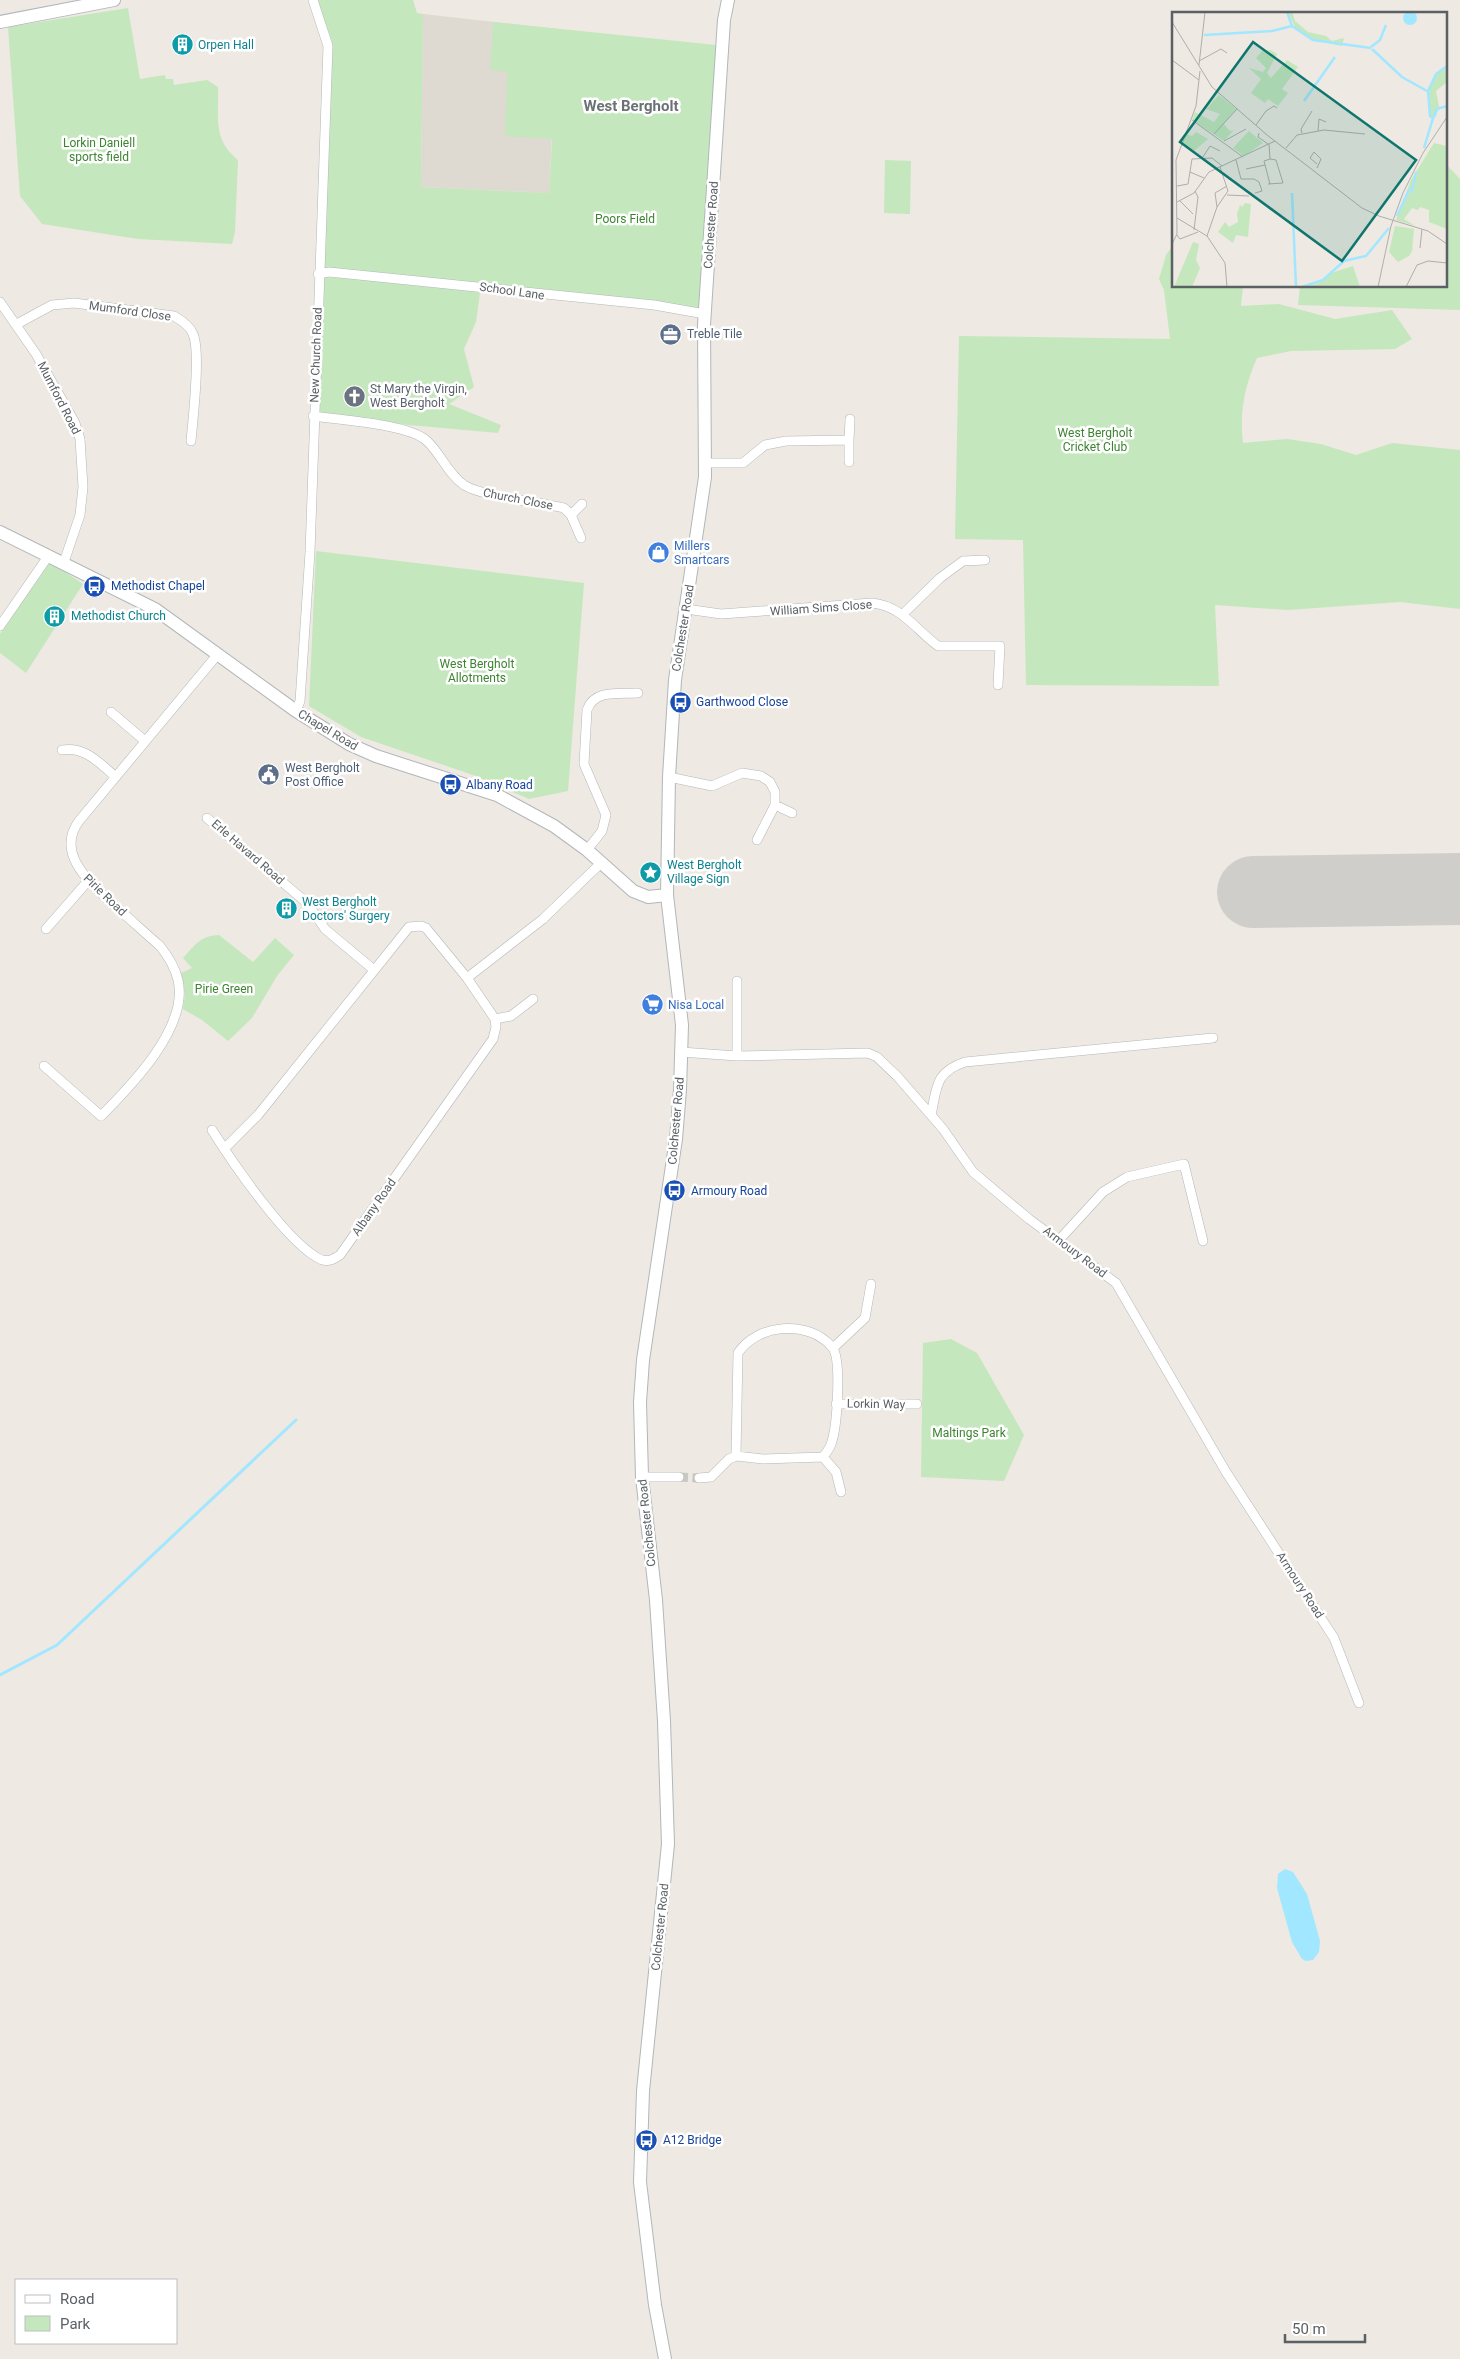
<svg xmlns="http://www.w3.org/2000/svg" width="1460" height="2359" viewBox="0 0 1460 2359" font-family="Roboto,sans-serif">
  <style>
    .education { fill: #ded9d1 }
    .green { fill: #c5e7bd }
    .water { fill: #a1e7ff }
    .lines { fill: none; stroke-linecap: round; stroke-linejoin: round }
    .stream { stroke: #a1e7ff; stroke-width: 3 }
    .runway { stroke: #d0ceca; stroke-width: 72 }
    .street-tunnel { stroke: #c9c7c2; stroke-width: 9; stroke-dasharray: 9 4.5; stroke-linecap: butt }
    .street-casing { stroke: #b3b7ba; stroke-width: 10 }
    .secondary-casing { stroke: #b1b7bb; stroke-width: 14 }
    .street { stroke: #fff; stroke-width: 9 }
    .secondary { stroke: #fff; stroke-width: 12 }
    .labels { text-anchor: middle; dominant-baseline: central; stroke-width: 5; stroke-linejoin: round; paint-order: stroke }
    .culture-label { font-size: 12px; fill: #0d838f; stroke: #fff; text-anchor: start }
    .park-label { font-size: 12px; fill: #3d8431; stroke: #fff }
    .street-label { font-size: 12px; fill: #5a6064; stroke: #fff }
    .service-label { font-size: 12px; fill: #4e5e75; stroke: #fff; text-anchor: start }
    .worship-label { font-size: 12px; fill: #5b616d; stroke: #fff; text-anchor: start }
    .shop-label { font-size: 12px; fill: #366cbe; stroke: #fff; text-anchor: start }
    .transit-label { font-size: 12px; fill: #164399; stroke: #fff; text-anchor: start }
    .quarter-label { font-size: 15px; font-weight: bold; fill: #6b7276; stroke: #fff }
    .inset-river { fill: none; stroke: #a1e7ff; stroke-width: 2.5 }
    .inset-road { fill: none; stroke: #afaeac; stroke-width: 1 }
    .view { fill: #0f766e; fill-opacity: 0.15; stroke: #0f766e; stroke-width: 2.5 }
    .inset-edge { fill: none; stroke: #5a6064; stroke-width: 2.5 }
  </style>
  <rect width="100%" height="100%" fill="#eee9e2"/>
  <path class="education" d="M423,14L557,29L549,193L421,187Z"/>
  <path class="green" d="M317,0H413L417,13L423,14L421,187L549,193L552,139L505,136L507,72L490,70L493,22L716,45L700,309L322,268L332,41Z
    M128,8L140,79L165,75L166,79H173L174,85L207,80L218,87C219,117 212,139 238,160L235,232L232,244L138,239L42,224L20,196L8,27Z
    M885,160L911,161L910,214L884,213Z
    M1446,164L1460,179V310L1298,305L1300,286H1446Z
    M1174,244V286H1243L1241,306L1279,304L1335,319L1392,310L1412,339L1395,349L1291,351L1257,358C1245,385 1239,413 1243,443L1287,439L1321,444L1356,455L1392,443L1460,450V609L1400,602L1288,610L1215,605L1219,686L1026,685L1023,540L955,539L959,336L1170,339L1164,290L1159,279L1166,255Z
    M322,277L458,286L480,293L476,322L464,349L474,387L449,404L501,425L498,433L376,422L317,413Z
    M316,551L584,583L568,791L529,799L476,776L361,737L309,706Z
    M48,560L83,584L26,673L0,653V634Z
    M219,935L253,962L275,938L294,955L277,976L252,1018L228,1041L202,1020L183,1009L185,994L181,973L192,968L183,958C196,944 200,936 219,935Z
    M951,1339L977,1353L1024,1435L1004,1481L921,1477L923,1343Z"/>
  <path class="water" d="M1285,1869L1293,1872L1307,1894L1320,1941L1319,1952L1313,1960L1306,1961L1302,1959L1292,1942L1277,1888L1278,1874Z"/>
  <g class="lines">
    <path class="stream" d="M0,1675L57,1645L296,1420"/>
    <path class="runway" d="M1253,892L1460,889"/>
    <path class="street-tunnel" d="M679,1477L699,1478"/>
    <defs>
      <path id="street" d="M318,274L329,272L654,305L705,314
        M0,302L36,354L75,423L80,439L83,487L80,515L64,562
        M17,324L52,305L74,303L174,316C181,320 190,326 193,334C201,352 193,418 191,441
        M313,416C340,420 409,424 427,441C441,454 448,474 464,485C483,497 540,502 564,508L571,515L581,538
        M849,440V462
        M706,463H743L765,445L786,441L849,440L850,419
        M571,515L582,504
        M686,609L721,614L872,603C902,606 915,629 938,646H1000L998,685
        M903,614L940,578L963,561L985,560
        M0,626L49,555
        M296,711L300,701L310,552L328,46L313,0
        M111,712L145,741
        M62,750C85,746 99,763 116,777
        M669,777L712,786L742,773L761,776L770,782L775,792V805L757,840
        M775,805L792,813
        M207,818L307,903L325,929L374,970
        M587,850L602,831L606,815L584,764L587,710C594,689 620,694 638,693
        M46,929L88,881
        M737,981V1056
        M495,1019L511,1016L533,999
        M681,1052L737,1056L868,1053L877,1057L897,1076L943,1129L973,1172L1029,1219L1116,1283L1226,1472L1334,1638L1359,1703
        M44,1066L101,1116C131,1086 189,1027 178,980C175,967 168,956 160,946C145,933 131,920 116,907C93,885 54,855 79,821L218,654
        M931,1115C937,1087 935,1072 965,1062L1213,1038
        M212,1130C232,1162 289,1246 322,1260C329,1262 334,1259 340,1255L493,1039L496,1027L495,1019L467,978L543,919L602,862
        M224,1149L258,1115L409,927L421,926L426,928L467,978
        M1060,1239L1103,1192L1127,1177L1184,1164L1203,1241
        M833,1348L865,1318L871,1284
        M836,1404H917
        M823,1457L836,1472L841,1492
        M642,1477H679
        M699,1478L711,1477L729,1459L736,1456L763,1459L823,1457C827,1452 831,1447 832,1441C837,1425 842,1358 832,1347C808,1319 757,1324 738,1353L736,1456"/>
      <path id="secondary" d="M0,22L114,0
        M0,532L155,609L296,711L349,744L376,756L497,795L554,826L587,850L633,891L648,897L667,895
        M665,2359L655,2305L640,2182L643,2091L668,1844L664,1721L656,1600L642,1477L640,1402L643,1360L676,1139L680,1090L682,1025L667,895L669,777L675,680L705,477L704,325L724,20L728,0"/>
    </defs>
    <use href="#street" class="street-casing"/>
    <use href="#secondary" class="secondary-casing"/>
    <use href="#street" class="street"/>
    <use href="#secondary" class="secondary"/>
  </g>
  <defs>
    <symbol id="building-disc" viewBox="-11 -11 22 22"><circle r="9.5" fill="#0f9aa8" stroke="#fff"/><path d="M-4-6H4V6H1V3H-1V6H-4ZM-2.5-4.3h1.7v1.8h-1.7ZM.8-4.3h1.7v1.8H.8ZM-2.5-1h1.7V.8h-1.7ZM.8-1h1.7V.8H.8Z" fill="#fff"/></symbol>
    <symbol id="office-disc" viewBox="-11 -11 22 22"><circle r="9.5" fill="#5c6f8a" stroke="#fff"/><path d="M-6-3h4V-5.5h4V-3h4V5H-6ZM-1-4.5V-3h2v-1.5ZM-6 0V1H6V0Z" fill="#fff"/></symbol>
    <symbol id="church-disc" viewBox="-11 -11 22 22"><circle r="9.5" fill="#6b7280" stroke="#fff"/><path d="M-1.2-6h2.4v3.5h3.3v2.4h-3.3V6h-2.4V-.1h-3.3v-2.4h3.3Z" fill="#fff"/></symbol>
    <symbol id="shop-disc" viewBox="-11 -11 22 22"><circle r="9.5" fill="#3f7fe0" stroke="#fff"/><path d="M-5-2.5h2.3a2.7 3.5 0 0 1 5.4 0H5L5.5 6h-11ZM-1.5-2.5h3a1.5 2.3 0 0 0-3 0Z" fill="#fff"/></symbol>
    <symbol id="bus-disc" viewBox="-11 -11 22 22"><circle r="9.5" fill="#1a4fb4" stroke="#fff"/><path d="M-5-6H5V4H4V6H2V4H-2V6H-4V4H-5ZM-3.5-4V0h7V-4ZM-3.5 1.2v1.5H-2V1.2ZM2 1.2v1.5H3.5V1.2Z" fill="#fff"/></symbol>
    <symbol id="civic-disc" viewBox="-11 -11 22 22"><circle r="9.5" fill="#5c6f8a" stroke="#fff"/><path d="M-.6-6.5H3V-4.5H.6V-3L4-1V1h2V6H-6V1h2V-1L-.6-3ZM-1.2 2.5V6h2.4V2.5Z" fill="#fff"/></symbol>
    <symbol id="sight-disc" viewBox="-11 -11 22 22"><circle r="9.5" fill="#0f9aa8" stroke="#fff"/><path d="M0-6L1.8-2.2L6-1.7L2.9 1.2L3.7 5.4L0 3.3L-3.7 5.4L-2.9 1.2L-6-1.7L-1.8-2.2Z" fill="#fff"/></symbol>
    <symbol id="supermarket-disc" viewBox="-11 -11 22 22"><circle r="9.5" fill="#3f7fe0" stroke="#fff"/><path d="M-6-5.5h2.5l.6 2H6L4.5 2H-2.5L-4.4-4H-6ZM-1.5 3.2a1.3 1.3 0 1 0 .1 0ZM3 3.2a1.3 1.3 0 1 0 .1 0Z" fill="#fff"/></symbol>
  </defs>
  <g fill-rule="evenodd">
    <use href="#building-disc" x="170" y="32" width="25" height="25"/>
    <use href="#office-disc" x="658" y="322" width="25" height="25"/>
    <use href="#church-disc" x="342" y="384" width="25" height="25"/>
    <use href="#shop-disc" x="646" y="540" width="25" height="25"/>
    <use href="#bus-disc" x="82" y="574" width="25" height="25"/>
    <use href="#building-disc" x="42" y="604" width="25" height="25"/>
    <use href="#bus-disc" x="668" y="690" width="25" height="25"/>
    <use href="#civic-disc" x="256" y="762" width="25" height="25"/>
    <use href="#bus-disc" x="438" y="772" width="25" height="25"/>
    <use href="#sight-disc" x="638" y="860" width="25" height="25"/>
    <use href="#building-disc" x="274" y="896" width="25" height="25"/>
    <use href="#supermarket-disc" x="640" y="992" width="25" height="25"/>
    <use href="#bus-disc" x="662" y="1178" width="25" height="25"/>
    <use href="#bus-disc" x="634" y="2128" width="25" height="25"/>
  </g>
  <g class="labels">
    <g class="culture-label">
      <text x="198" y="45">Orpen Hall</text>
      <text x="71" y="616">Methodist Church</text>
      <text x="667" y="865">West Bergholt<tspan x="667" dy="14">Village Sign</tspan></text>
      <text x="302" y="902">West Bergholt<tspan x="302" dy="14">Doctors' Surgery</tspan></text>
    </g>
    <g class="park-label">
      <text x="99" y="143">Lorkin Daniell<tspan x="99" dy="14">sports field</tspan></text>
      <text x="625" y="219">Poors Field</text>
      <text x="1095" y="433">West Bergholt<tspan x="1095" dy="14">Cricket Club</tspan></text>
      <text x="477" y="664">West Bergholt<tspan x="477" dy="14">Allotments</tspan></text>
      <text x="224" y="989">Pirie Green</text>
      <text x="969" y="1433">Maltings Park</text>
    </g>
    <g class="street-label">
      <text transform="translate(711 225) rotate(-86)">Colchester Road</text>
      <text transform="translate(512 291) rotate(8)">School Lane</text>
      <text transform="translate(130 311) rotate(8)">Mumford Close</text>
      <text transform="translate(316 355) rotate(-88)">New Church Road</text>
      <text transform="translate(59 398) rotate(63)">Mumford Road</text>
      <text transform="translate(518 499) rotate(11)">Church Close</text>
      <text transform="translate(821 608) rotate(-4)">William Sims Close</text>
      <text transform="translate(683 628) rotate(-81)">Colchester Road</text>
      <text transform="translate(328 730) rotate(31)">Chapel Road</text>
      <text transform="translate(248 852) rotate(41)">Erle Havard Road</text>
      <text transform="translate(105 895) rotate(44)">Pirie Road</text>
      <text transform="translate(676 1121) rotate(-85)">Colchester Road</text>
      <text transform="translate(374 1207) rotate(-55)">Albany Road</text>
      <text transform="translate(1075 1252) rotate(37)">Armoury Road</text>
      <text transform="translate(876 1404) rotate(1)">Lorkin Way</text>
      <text transform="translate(647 1523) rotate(-96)">Colchester Road</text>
      <text transform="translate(1300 1585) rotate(57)">Armoury Road</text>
      <text transform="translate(660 1927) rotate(-84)">Colchester Road</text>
    </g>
    <g class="service-label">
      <text x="687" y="334">Treble Tile</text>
      <text x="285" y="768">West Bergholt<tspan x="285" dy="14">Post Office</tspan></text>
    </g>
    <g class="worship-label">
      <text x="370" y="389">St Mary the Virgin,<tspan x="370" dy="14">West Bergholt</tspan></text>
    </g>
    <g class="shop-label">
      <text x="674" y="546">Millers<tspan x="674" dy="14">Smartcars</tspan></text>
      <text x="668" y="1005">Nisa Local</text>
    </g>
    <g class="transit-label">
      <text x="111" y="586">Methodist Chapel</text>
      <text x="696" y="702">Garthwood Close</text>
      <text x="466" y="785">Albany Road</text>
      <text x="691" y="1191">Armoury Road</text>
      <text x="663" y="2140">A12 Bridge</text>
    </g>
    <g class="quarter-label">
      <text x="631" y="106">West Bergholt</text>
    </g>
  </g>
  <g transform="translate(1172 12)">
    <rect width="275" height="275" fill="#eee9e2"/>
    <path d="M116,0H120L123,9L136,20L154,24L160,29L172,26L170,34L141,28L125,19ZM99,38L105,42L95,61L99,66L115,48L126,55L110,77L116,81L106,94L96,87L93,91L79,81L89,67L77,56L91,60L94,56L84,46L90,39ZM275,55V70L264,79L267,95L263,105L257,104V76L263,63ZM47,83L64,97L52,112L58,119L62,118L52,129L20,108L23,100L42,110L48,102L34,97ZM77,119L91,131L72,144L61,136ZM24,120L36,127L22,139L10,131L14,122L20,124ZM262,131L275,134V217L257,210V198L248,195L246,198L240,196L232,207L243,214L224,208L239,168ZM73,191L79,192L76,225L64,223L61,231L46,220L53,210L57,215L66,210L65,202L68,193L70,195ZM223,214L242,217L240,239L237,244L226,250L217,240ZM21,230L27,232L24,248L28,256L20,275H2ZM181,254L188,275H132L147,271L159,261Z" fill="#c5e7bd"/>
    <path d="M231 6a7 7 0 1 1 14 0a7 7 0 1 1-14 0Z" fill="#a1e7ff"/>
    <path class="inset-river" d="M115,0L120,14L141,28L199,36M32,23L100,19L120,14M199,35L208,28L214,13M200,37L230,65L255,79M132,89L163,45M262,105L265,97L275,94M252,136L261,106L258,104L256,79L264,62L275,54M120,181L124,275M225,204L237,178H240L244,160M130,275L151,268L172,249L194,244L217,216"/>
    <path class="inset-road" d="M0,10L40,75L95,123L190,196L207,204L256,219L275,232M0,48L27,68M27,49L49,37L55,41M27,53L33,0M20,108L71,145M84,113L94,99L102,94L105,96M146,119L147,107L154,110M87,121L86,125L96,132M130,121L129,117L140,99M42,122L65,97M52,129L74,117M114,136L125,123L152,118L193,122M142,140L149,147L145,156M142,140L138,146L145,152M31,145L38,134L48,139M98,147L92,149L98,172M64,148L69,167H82L87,170L90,179L83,181M74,157L93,153M18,160L32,166M96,172L111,171L104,148L98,147L97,132M5,174L16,172L20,147L40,146L50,154M55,183L77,184M8,189L21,202M5,190L22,181L37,160L103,129M45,195L43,181L55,174M5,206L35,224L53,251L55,275M22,218L26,185L23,179M5,223L8,227L26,220M35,224L45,195L56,179L48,155M0,232L5,222L4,148L24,94L28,59M248,236L250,217M206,275L219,214L231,181L251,141L275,105M234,275L245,253L256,249L275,251"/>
    <path class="view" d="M81,30L244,148L170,249L8,130Z"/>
    <rect width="275" height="275" class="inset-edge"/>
  </g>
  <rect x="15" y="2279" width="162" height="65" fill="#ffffff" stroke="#bdbfc1"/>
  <rect x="25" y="2295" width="25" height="8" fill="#ffffff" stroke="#bdbfc1"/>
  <text x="60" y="2304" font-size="15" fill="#5a6064">Road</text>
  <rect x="25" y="2316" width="25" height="15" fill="#c5e7bd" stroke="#bdbfc1"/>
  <text x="60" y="2329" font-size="15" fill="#5a6064">Park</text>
  <path d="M1285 2334v8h80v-8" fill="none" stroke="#5a6064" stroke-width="2.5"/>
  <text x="1292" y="2334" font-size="15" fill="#5a6064" stroke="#ffffff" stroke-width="4" paint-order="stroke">50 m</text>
</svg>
